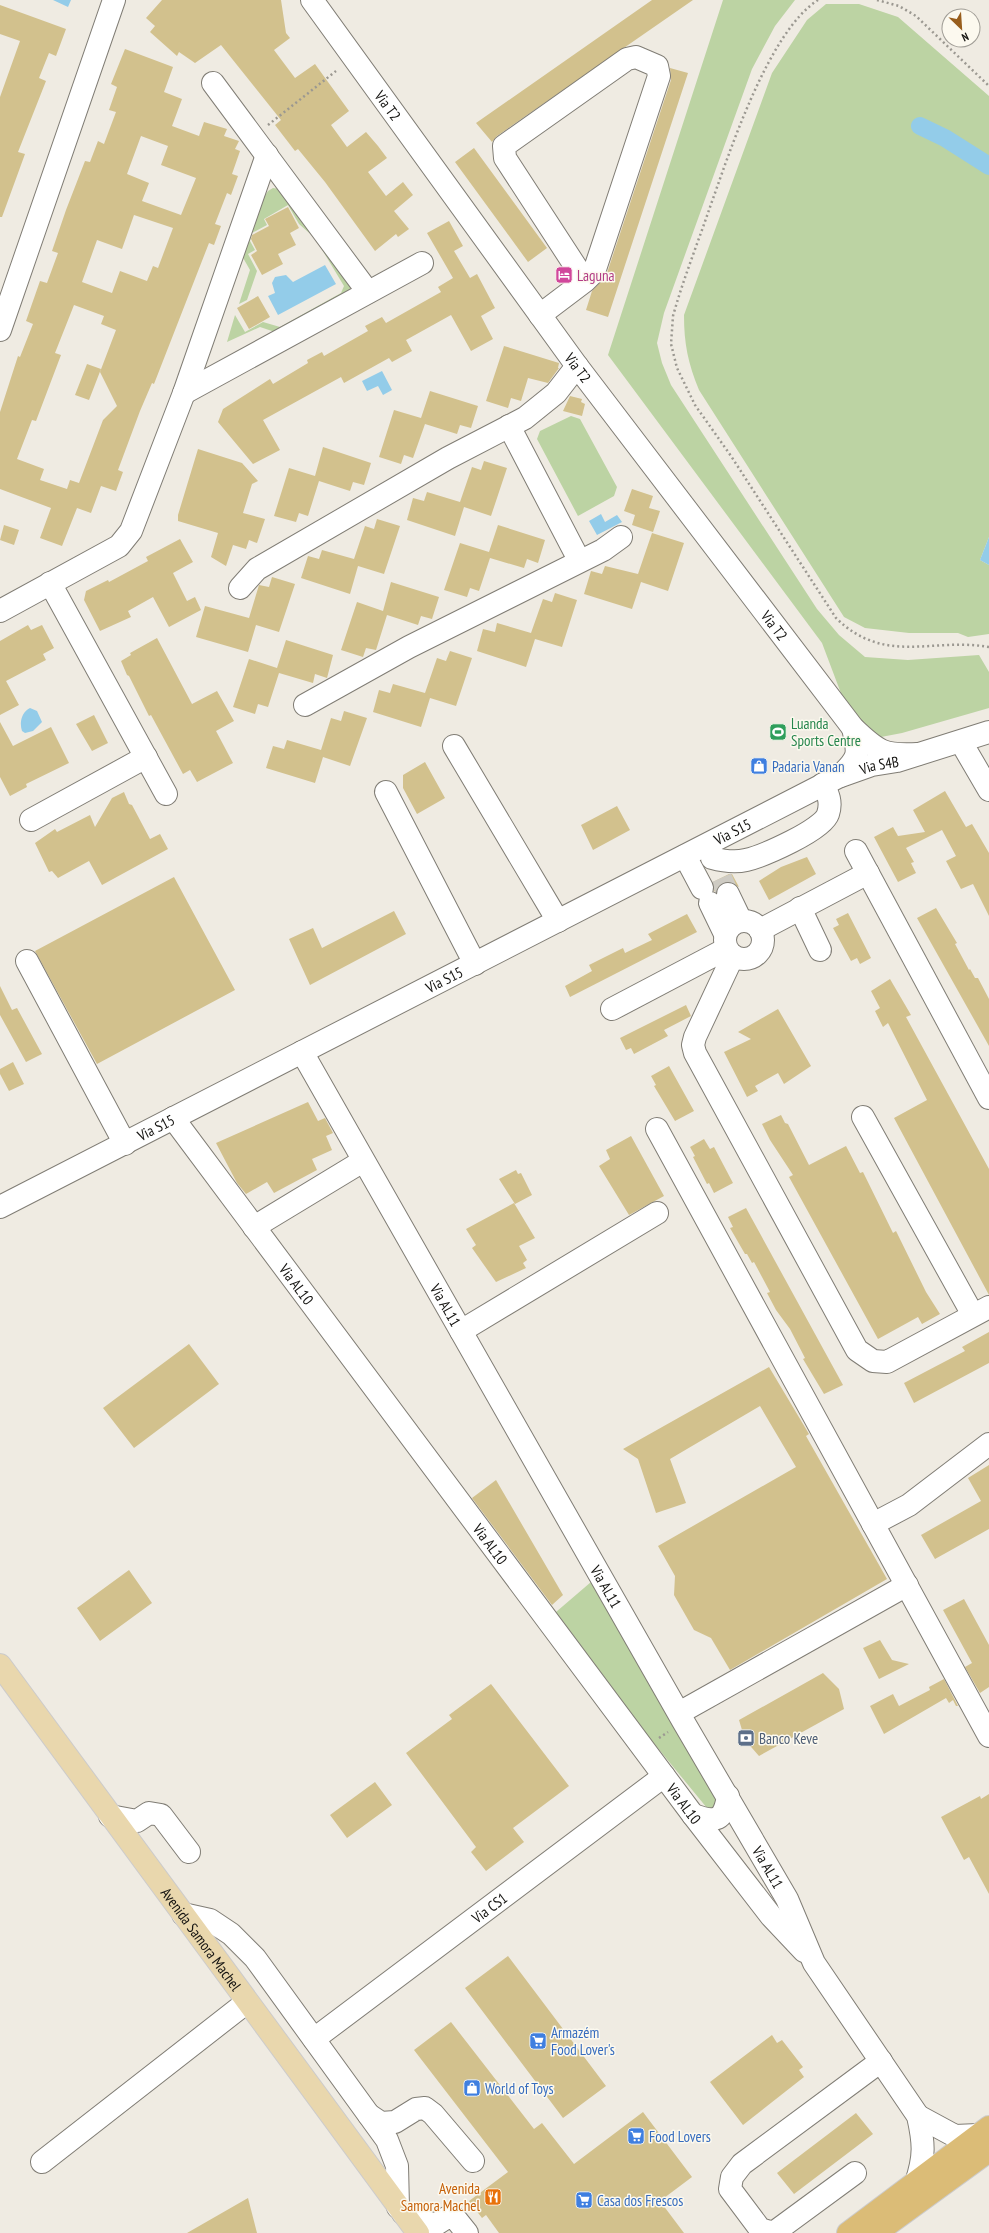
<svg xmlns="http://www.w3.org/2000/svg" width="989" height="2233" viewBox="0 0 989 2233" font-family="'PT Sans Narrow',sans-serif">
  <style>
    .green { fill: #bcd3a3 }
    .water { fill: #93cce9 }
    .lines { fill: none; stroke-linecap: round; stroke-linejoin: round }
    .canal { stroke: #93cce9; stroke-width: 18 }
    .building { fill: #d2c18d; fill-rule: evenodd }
    .minor-tunnel { stroke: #cecbc3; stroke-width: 22; stroke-dasharray: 22 11; stroke-linecap: butt }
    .minor-casing { stroke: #807d75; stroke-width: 24 }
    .major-casing { stroke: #cccbcb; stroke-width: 24 }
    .highway-casing { stroke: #cccbcb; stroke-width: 24 }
    .path { stroke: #9b9891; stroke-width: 2.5; stroke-dasharray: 2 3; stroke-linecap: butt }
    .minor { stroke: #fff; stroke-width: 22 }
    .major { stroke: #e9d7ad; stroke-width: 22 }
    .highway { stroke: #dbbc77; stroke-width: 22 }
    .labels { text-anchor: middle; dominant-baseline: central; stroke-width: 3; stroke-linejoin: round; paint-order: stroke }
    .street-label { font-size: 15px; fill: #151411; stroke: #fcf9ef }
    .hotel-label { font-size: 15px; fill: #b23c85; stroke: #fcf9ef; text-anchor: start }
    .leisure-label { font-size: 15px; fill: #27864d; stroke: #fcf9ef; text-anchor: start }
    .shop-label { font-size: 15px; fill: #366cbe; stroke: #fcf9ef; text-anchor: start }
    .service-label { font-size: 15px; fill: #4e5e75; stroke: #fcf9ef; text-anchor: start }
    .food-label { font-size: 15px; fill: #c56008; stroke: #fcf9ef; text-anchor: end }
  </style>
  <rect width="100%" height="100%" fill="#efebe2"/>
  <path class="green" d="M723,0H795L775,26L752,69L664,313L657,343L662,363L671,385L817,609L839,635L865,657L908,660L979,655L989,672V708L902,733L881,737L870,732L842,696L822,643L608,355Z
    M826,4H859L898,17L989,96V537L980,560L989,565V634L968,637L958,633H909L865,628L844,617L699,390C688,363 684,344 684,315L772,73L807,20Z
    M273,188L280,189L351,285L349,293L278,333L260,327L227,342L235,315L245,332L263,322L280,327L341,293L344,286L315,238L299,224L288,205L264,219L267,225L252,233L250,241L255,250L248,254L257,271L247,300L239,304L250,270L242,256L264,197L268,191Z
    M571,416L580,419L617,487L614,496L578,516L537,439L540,431Z
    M591,1582L718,1800L716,1809L707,1808L652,1741L556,1612Z"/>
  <path class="water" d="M53,0H71L68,7Z
    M325,265L336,284L278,315L268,296L275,293L272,283L275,277L286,275L293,282Z
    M382,371L392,390L383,395L378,386L367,391L362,381Z
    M601,514L605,522L617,515L622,522L597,535L589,521Z
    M989,537V565L980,560Z
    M30,708L37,711L42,722L33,731L25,733L22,731C19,722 22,712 30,708Z"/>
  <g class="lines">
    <path class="canal" d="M920,126L945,138L989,166"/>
  </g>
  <path class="building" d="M162,0H281L286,33L290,38L274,50L295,78L315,64L349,111L331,125L347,147L366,132L378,146L387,158L368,172L386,196L403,182L413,195L394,211L409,229L398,237L396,234L375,251L325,182L298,149L295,151L275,125L281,120L221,45L195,63L179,52L177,56L150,32L155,26L146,18Z
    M652,0H693L497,136L492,142L476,123Z
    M0,5L66,29L56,56L49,53L39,78L46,81L18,152L25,154L2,217H0V97L20,41L0,34Z
    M125,49L173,67L164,92L182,99L172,126L199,136L204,122L227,129L224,136L239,141L235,149L240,151L232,174L238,176L231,195L227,193L215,224L221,226L214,245L209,243L154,384L152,383L140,411L118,470L123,472L116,491L101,486L91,513L77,508L62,546L40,538L51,508L0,489V412L18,356L20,357L33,324L26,321L40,281L47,283L58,253L52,251L66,210L85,161L90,162L98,141L104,144L116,112L109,110L117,87L111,84ZM141,136L168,146L161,165L196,178L181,215L142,201L149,183L127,174ZM134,215L173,228L158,268L153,266L147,281L120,271L112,293L82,282L97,240L122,249ZM74,305L104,316L101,324L116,330L100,372L117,406L103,420L79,483L70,480L67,489L40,480L44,469L17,459L32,420L36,421L61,355L55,353Z
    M670,68L688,73L608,317L586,310L592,291L606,276L671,80Z
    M474,148L547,248L528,262L455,162Z
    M288,207L299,228L290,233L296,245L278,254L283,264L262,275L251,255L257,251L251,239L252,235L269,226L265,219Z
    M449,221L463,246L454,251L470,278L477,274L495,308L481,316L493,339L471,351L451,315L406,340L412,351L392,362L389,358L344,383L341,377L263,420L280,450L253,464L218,422L223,409L270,379L273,384L308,363L307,360L322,352L324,356L368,331L365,326L382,317L386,323L441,292L438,287L453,278L427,233Z
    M258,296L270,317L249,329L237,308Z
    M504,346L559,363L558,368H559L548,383L528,378L521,401L511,398L508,408L486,401Z
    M87,364L101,369L89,400L75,395Z
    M430,391L478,406L471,428L460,425L457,434L425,424L413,458L404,455L401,464L379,457L394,410L421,418Z
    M570,396L582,399L581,402L585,404L582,416L563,411Z
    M323,447L371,463L364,485L353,482L350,491L319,481L308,516L299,513L296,522L274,516L289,468L315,476Z
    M198,449L242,463L258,481L252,484L243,513L265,519L257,543L249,540L246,549L233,545L226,566L211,557L218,533L178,521V515Z
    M484,461L507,468L491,516L464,507L455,536L407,520L413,498L424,501L427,492L460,502L472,467L481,470Z
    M632,489L653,496L649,508L660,511L653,532L632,525L635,515L624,511Z
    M377,519L400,526L384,574L358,566L350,594L301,578L308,556L319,559L322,550L354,559L365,526L374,529Z
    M4,525L19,530L14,545L0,540Z
    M498,525L545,540L538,563L527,559L524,568L490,558L479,591L470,588L467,597L444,590L460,543L489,552Z
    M652,533L684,543L668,591L641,582L632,609L584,594L591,571L602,574L605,566L638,574Z
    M180,539L193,562L173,573L187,601L195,597L201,610L169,627L153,597L128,611L131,617L100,631L84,600L86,591L108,580L109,582L148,561L146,557Z
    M272,577L295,584L279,632L256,625L248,652L196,637L205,606L249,618L259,585L269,587Z
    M391,582L439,597L432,619L421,616L418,625L387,615L376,650L366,648L363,657L341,650L357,602L383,611Z
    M555,593L577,600L562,647L535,639L526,667L477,651L483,629L495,632L497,623L531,633L543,599L552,602Z
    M28,625L31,630L42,625L54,648L43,654L46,660L6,681L19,705L0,715V641Z
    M157,638L192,704L217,691L234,721L216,731L233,763L197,782L190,770L183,774L151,715L149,716L129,676L127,675L121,661L131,655L130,653Z
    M286,640L333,655L327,678L315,674L313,683L279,673L268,707L258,704L255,714L233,707L249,659L277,668Z
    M450,651L472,658L456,706L430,698L421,727L373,712L379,690L390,693L393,684L425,693L437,658L446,661Z
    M344,711L367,718L350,766L323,757L315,783L266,768L273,746L284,749L287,740L321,750L331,718L341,721Z
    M94,715L108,743L92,751L76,724Z
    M0,722L13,746L51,727L69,763L26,784L27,787L10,796L0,777Z
    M425,762L445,798L417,814L403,788V775Z
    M945,791L966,827L972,824L989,853V916L973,884L961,889L946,861L956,856L942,830L906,848L914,862L911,863L916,873L898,882L874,837L893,827L898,836L925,832L913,810Z
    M124,792L129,804L132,805L150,839L160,834L168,849L102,885L89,861L58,878L52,871L49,872L35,843L55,829L57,832L90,815L95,827L112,798Z
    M617,806L630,830L593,850L581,825Z
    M807,857L816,874L769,900L759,881L781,867Z
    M729,874H732L739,887L729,882L722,883L716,892L714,891L713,882Z
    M174,877L235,990L97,1064L35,951Z
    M936,908L957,943L955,944L969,970L970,969L975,978H978L989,999V1046L917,918Z
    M394,911L406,934L310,985L289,939L313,928L322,948Z
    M848,913L871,958L860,964L857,958L851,961L833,928L839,925L836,919Z
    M687,914L697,932L570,997L565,986L592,971L589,965L623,948L625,953L652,940L648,934Z
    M890,979L911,1015L906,1017L989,1169V1295L894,1118L927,1100L888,1023L883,1027L875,1011L880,1008L871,991Z
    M0,986L12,1010L17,1008L42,1054L26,1062L0,1015Z
    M686,1005L691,1016L664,1030L668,1036L634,1054L631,1048L626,1050L620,1038Z
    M778,1009L811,1066L784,1084L778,1073L755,1086L758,1091L747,1097L724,1052L751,1039L738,1032Z
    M13,1062L24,1084L9,1091L0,1074V1069Z
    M669,1066L694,1111L675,1121L654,1086L656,1085L651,1076Z
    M308,1102L318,1121L325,1118L333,1133L326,1136L332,1150L312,1159L317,1170L274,1193L267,1182L246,1194L237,1183L216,1143Z
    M781,1115L785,1123L788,1124L809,1165L846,1146L860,1173L863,1172L893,1233L896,1231L926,1292L940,1314L922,1324L918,1317L878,1339L789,1177L793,1175L770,1140L762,1124Z
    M631,1136L664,1196L629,1215L599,1166L610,1159L606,1150Z
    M704,1139L710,1149L714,1147L733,1183L714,1193L709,1183L707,1184L693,1157L695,1156L690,1147Z
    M516,1170L518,1174L521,1173L532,1195L515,1204L499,1179Z
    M514,1203L535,1238L519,1246L527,1260L523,1263L526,1268L496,1282L472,1248L476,1245L466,1229Z
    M746,1208L843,1385L824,1394L803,1359L805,1358L790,1329L776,1310L767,1293L770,1292L754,1262L752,1263L747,1254H745L730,1228L733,1227L728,1217Z
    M989,1332V1363L914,1403L904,1383L965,1351L962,1347Z
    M189,1344L219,1384L134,1448L103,1408Z
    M769,1367L809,1434L806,1436L887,1579L730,1670L711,1638L694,1630L674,1595L675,1576L658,1546L796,1467L760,1406L670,1459L686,1503L656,1513L638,1459L623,1449Z
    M989,1465V1529L935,1559L921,1535L981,1501L968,1478Z
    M496,1480L563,1595L552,1605L472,1498Z
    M129,1570L152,1603L100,1641L77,1608Z
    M964,1599L989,1645V1687L980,1693L965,1667L972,1663L943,1610Z
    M880,1640L892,1660L909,1664L879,1679L863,1648Z
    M823,1673L839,1689L844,1709L759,1756L745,1740L739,1720Z
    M944,1679L958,1706H956L953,1700L949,1703L946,1698L884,1734L870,1706L893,1694L899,1706L930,1690L929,1687Z
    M491,1684L569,1786L513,1828L524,1842L486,1871L471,1852L476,1847L406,1753L452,1719L449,1715Z
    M375,1782L392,1805L347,1838L330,1815Z
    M989,1794V1894L969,1857L964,1860L941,1817L980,1796L981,1799Z
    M508,1956L606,2086L563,2118L465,1988Z
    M451,2022L534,2129L542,2123L574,2164L643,2112L692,2177L660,2201L684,2233H499L486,2215L482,2218L469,2201L508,2172L414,2050Z
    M772,2035L777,2043L782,2040L803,2067L799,2070L804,2077L743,2125L710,2082Z
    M856,2113L873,2134L794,2194L777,2173Z
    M248,2198L257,2233H187Z"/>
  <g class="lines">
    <path class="minor-tunnel" d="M721,878L728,894"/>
    <defs>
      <g id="minor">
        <path id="s1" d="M312,0L577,366L853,728C878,752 884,756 918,754"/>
        <path d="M213,83L368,292"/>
        <path d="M540,315L585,281L505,158L504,146L627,59L636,57L657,66L659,76L594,272L585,281"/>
        <path d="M0,330L114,0"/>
        <path d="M184,393L422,263"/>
        <path d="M509,426L579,560"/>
        <path d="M50,583L166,794"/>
        <path d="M240,588L257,569L448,458L525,418L556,393L577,366"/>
        <path d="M0,611L119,546L131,531L184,393L267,155"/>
        <path d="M305,705L409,647L603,550L621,537"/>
        <path d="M961,742L989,790"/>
        <path d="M454,746L558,921"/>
        <path id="s2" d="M841,776L872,765L897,761L989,732"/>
        <path d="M386,792L475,964"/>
        <path d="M31,820L146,757"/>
        <path d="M856,851L989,1098"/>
        <path d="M685,856L702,888"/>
        <path d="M712,858C723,861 734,863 746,860C763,856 823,830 828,814C832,802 828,794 823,784"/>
        <path d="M728,894L741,921"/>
        <path d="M710,903L725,934"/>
        <path d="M800,908L820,950"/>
        <circle cx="744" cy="940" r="19"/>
        <path d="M760,930L868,873"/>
        <path d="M733,956L695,1037L693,1045L695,1053L857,1350L873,1361L887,1362L989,1307"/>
        <path d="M27,961L125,1144"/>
        <path d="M612,1009L726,949"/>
        <path id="s3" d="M302,1052L683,1721L787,1899L814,1963L918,2116C924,2143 925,2156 916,2183"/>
        <path d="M863,1117L973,1315"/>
        <path id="s4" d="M173,1118L693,1815L771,1916L804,1951"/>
        <path d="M657,1129L989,1736"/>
        <path id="s5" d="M0,1207L840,776C860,757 859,754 853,728"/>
        <path d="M254,1227L363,1161"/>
        <path d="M461,1331L657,1213"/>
        <path d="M873,1524L909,1505L989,1444"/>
        <path d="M679,1713L907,1585"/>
        <path d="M693,1815C716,1823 724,1821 728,1796"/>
        <path d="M110,1816L137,1821L149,1813L161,1815L189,1852"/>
        <path d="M183,1914L210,1920L231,1934L255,1958L387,2140L397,2166L398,2207"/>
        <path id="s6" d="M314,2039L664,1776"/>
        <path d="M369,2115L381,2123L395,2122L416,2109L425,2108L433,2114L473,2161"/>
        <path d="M918,2116L955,2136L978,2135"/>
        <path d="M42,2162L247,2002"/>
        <path d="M855,2173L776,2231L770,2232L760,2229L730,2189L732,2177L742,2164L881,2061"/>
        <path d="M403,2213L435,2225L446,2218H455L467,2233"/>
      </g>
      <g id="major">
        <path id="s7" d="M0,1665L418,2233"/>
      </g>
      <path id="highway" d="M848,2233L989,2127
        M876,2233L989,2151"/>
    </defs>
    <use href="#minor" class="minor-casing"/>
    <use href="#major" class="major-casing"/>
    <use href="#highway" class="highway-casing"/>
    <path class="path" d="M818,0C768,32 729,154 709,210C697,245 683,280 673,316L671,344L677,368L695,405L731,456L836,618C885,666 932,637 989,647
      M877,0L899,6L916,16L989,86
      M268,125L336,71
      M659,1738L668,1732"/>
    <use href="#minor" class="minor"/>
    <use href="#major" class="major"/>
    <use href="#highway" class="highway"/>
  </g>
  <defs>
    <symbol id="hotel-square" viewBox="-11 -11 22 22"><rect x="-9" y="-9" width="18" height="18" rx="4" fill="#d1479c" stroke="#fcf9ef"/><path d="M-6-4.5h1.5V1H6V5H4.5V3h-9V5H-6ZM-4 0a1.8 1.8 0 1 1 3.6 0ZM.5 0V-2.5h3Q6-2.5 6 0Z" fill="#fff"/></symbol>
    <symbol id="stadium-square" viewBox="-11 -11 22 22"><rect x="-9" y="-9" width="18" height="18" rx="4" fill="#2e9e5b" stroke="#fcf9ef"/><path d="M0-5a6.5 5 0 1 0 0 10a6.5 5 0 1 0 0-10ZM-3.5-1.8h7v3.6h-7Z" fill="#fff"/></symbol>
    <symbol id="shop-square" viewBox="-11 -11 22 22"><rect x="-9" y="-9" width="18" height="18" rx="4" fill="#3f7fe0" stroke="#fcf9ef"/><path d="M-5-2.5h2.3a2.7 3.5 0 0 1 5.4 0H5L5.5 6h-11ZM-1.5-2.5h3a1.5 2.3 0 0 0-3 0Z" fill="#fff"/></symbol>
    <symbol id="bank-square" viewBox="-11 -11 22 22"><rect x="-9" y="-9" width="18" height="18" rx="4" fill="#5c6f8a" stroke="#fcf9ef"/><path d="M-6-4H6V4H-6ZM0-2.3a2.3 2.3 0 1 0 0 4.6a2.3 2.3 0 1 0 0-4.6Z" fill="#fff"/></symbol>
    <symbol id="supermarket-square" viewBox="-11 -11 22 22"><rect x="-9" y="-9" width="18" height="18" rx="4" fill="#3f7fe0" stroke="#fcf9ef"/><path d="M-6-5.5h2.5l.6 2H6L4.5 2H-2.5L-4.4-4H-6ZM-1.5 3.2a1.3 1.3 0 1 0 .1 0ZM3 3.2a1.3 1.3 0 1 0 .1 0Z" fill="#fff"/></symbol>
    <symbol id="restaurant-square" viewBox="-11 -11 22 22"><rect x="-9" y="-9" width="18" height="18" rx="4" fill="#e8710a" stroke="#fcf9ef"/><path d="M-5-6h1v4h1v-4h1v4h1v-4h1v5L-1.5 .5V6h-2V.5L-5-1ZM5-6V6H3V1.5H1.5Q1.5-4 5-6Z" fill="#fff"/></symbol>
  </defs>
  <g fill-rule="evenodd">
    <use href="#hotel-square" x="554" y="265" width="20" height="20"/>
    <use href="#stadium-square" x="768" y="722" width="20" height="20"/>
    <use href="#shop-square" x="749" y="756" width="20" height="20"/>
    <use href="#bank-square" x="736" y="1728" width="20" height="20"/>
    <use href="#supermarket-square" x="528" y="2031" width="20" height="20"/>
    <use href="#shop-square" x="462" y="2078" width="20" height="20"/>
    <use href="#supermarket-square" x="626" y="2126" width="20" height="20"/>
    <use href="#restaurant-square" x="483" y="2187" width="20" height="20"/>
    <use href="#supermarket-square" x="574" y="2190" width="20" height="20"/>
  </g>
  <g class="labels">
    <g class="street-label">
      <text stroke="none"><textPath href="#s1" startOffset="130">Via T2</textPath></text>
      <text stroke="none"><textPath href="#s1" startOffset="454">Via T2</textPath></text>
      <text stroke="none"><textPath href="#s1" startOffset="778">Via T2</textPath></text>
      <text stroke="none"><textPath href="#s2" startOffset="40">Via S4B</textPath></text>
      <text stroke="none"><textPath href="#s5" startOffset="823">Via S15</textPath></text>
      <text stroke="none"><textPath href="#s5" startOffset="499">Via S15</textPath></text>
      <text stroke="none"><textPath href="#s5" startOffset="175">Via S15</textPath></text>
      <text stroke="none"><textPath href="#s4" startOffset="207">Via AL10</textPath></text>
      <text stroke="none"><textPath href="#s3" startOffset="291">Via AL11</textPath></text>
      <text stroke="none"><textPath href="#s4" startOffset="531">Via AL10</textPath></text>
      <text stroke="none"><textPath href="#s3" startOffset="615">Via AL11</textPath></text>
      <text stroke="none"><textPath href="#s4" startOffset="855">Via AL10</textPath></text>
      <text stroke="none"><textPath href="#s3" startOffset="939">Via AL11</textPath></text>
      <text stroke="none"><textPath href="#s6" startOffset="219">Via CS1</textPath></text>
      <text stroke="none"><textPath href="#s7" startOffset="340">Avenida Samora Machel</textPath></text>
    </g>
    <g class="hotel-label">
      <text x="577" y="275">Laguna</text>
    </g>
    <g class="leisure-label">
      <text x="791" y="723">Luanda<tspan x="791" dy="17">Sports Centre</tspan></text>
    </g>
    <g class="shop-label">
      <text x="772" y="766">Padaria Vanan</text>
      <text x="551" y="2032">Armazém<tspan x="551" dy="17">Food Lover's</tspan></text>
      <text x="485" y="2088">World of Toys</text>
      <text x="649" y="2136">Food Lovers</text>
      <text x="597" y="2200">Casa dos Frescos</text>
    </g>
    <g class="service-label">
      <text x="759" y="1738">Banco Keve</text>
    </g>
    <g class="food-label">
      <text x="480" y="2188">Avenida<tspan x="480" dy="17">Samora Machel</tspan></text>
    </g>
  </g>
  <g transform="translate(961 28) rotate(155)"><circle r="19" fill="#fcf9ef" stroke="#a09d96"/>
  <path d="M0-3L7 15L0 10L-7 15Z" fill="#985e1d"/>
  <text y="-6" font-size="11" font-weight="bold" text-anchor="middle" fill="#151411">N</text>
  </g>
</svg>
